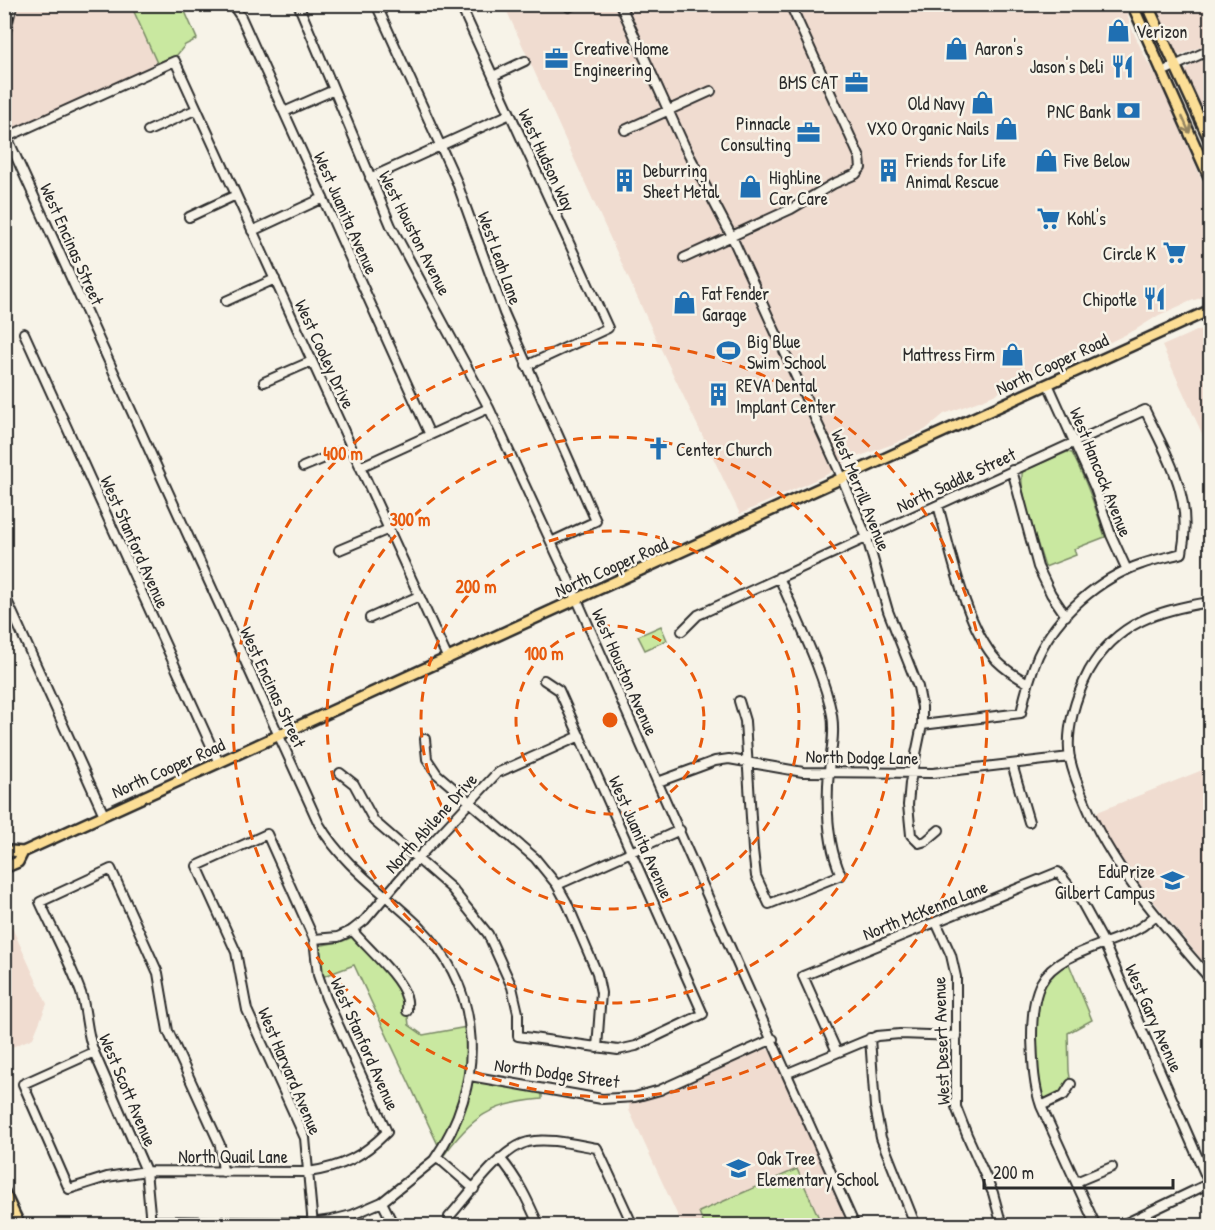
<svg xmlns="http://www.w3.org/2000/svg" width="1215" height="1230" viewBox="0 0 1215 1230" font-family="'Patrick Hand',sans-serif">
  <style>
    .built { fill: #f0dcd0 }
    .green { fill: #c9e8a0; stroke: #7a8a66; stroke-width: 1.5 }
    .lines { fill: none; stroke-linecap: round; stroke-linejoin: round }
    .minor-casing { stroke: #2b2b2b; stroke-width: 12 }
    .major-casing { stroke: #2b2b2b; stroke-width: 14 }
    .minor { stroke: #f7f3e8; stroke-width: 8 }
    .major { stroke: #fcde96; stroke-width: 9 }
    .rail-casing { stroke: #2b2b2b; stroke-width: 4.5 }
    .rail { stroke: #f7f3e8; stroke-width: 2; stroke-dasharray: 7; stroke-linecap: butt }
    .oneway { stroke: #948460 }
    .ring { fill: none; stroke: #e8590c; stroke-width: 3; stroke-dasharray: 10 8 }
    .labels { text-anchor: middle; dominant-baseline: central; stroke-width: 5; stroke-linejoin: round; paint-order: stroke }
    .poi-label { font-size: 18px; fill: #2b2b2b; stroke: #f7f3e8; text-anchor: start }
    .street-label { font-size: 18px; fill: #2b2b2b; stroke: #f7f3e8 }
    .centre { fill: #e8590c; stroke: #f7f3e8; stroke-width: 3 }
    .ring-label { font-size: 18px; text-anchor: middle; font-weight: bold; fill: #e8590c; stroke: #f7f3e8; stroke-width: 5; stroke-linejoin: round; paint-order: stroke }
  </style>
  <rect width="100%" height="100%" fill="#f7f3e8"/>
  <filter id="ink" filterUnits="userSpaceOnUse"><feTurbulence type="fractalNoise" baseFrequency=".0167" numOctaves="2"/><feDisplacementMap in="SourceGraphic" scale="12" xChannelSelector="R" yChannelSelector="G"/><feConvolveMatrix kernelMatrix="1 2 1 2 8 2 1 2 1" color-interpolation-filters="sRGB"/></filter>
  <g filter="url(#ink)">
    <path class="built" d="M4,5H131L157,63L5,133Z
      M504,5H1125L1130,25L1147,61L1160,82L1210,199V295L1191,301L1159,315L1135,330L1100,347L1074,354L1031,378L987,398L944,414L925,430L896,443L849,460L828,474L740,514L659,345Z
      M1153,5H1210V43L1181,55L1175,52Z
      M1210,57V124L1185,71L1191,65Z
      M1210,325V451L1162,346Z
      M1210,767V970L1123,864L1109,843L1095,813Z
      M4,910L47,1004L33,1038L5,1050Z
      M765,1048L771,1051L848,1225H682L629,1110V1103L651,1097Z"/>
    <path class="green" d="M131,5H183L184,9L197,39L185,45L177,55L157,63Z
      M1067,452L1072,453C1086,480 1096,508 1105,537L1074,549L1076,555L1045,567C1040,550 1016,484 1023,471Z
      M661,626L667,640L645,650L638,636Z
      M355,936L395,979L406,999L409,1025L423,1035L467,1027L468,1073L542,1086V1099C491,1103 471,1117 442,1158L434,1154L439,1147L354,965L322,977L318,946L343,941Z
      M1067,959L1092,1020L1068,1033L1069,1071L1071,1084L1064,1095L1041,1106L1032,1027L1041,983Z
      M797,1169L822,1225H704L699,1212Z"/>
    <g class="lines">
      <defs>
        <path id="minor" d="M232,4L241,17L430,435
          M298,4L391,226L489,408L564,570L745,981L855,1226
          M376,4L456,180L504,313L596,521L551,542
          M460,4L608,328L526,366
          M620,4L684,145L731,235L837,466L867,538L888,611L918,687L922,707V725L910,783L908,805L911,835L919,843L926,841L939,830
          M569,7L575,4
          M1168,69L1210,50
          M493,76L525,61
          M284,112L334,90
          M625,130L711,91
          M148,131L197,109
          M370,178L510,114
          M189,217L236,195
          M252,231L323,198
          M684,258L791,209L833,184L856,174L861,168L860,158L790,4
          M226,301L275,279
          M24,333L219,763
          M264,382L312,361
          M1048,384L1095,488L1111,535L1127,570
          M303,467L351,447
          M360,467L489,408
          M1012,470L1038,567L1051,594L1066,616
          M938,505C951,552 965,625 997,661C1006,670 1017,677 1028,683
          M339,550L389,529
          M4,594L104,815
          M1210,602C1159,610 1117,622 1089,671C1076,696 1065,730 1070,759C1073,773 1079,788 1085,802C1113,870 1163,924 1210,979
          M370,618L419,596
          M682,631L698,615L1145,410C1169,460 1193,496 1182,553C1169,557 1155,559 1142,564C1099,578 1057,615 1038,656C1030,675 1025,694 1021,713L922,725
          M739,701L745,721L753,850L756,876L769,904L841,875C827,844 826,805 829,770C831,752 835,734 832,715C824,672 796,618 779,577
          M425,739L427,759L437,774L535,858L557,885L567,903L597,973L601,993L597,1048
          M1012,764L1029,822
          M340,773L354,784L374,821L451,888L488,934L512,987L518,1013V1036L618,1050L636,1046L703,1014L559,690L544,680
          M658,782L715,761L729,759L803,772L933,773L1070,757
          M557,885L680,830
          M936,922L951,955L956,977V1107L967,1135L993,1193L1002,1226
          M352,930C366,947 401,977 406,997C408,1001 407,1007 407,1011
          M314,939L338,937L351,931L365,920L417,859L497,773L580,736
          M870,1038L875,1107L881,1138L916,1226
          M94,1052L23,1084L69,1189L107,1177L146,1171L307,1172H308C343,1167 363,1156 387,1132L326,998L318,975L314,939L267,834L197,866L236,952L247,1010L305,1138L313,1226
          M837,1052L803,976L1058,872L1081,901L1104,943L1209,1183
          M788,1073L877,1036L900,1034L957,1036
          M470,1076L602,1099L635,1097L660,1090L773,1039
          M1041,1106L1064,1095L1071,1084
          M436,1158L443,1162L474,1189
          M500,1158C518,1179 528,1201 539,1226
          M1076,1182L1112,1167
          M382,1202L394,1226
          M151,1224L146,1171L94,1052C86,1033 87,1012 81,993C70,962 53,931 40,902L111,869L158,973L168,1031L220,1145L223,1172
          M116,1226L151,1221L311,1223L332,1220L352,1215L382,1202L434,1160C486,1085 485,991 418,925C384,892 343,866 319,824L7,137L175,61L448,659
          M452,1226L449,1217C468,1196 501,1148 528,1142C547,1137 578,1145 597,1148L633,1226
          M1096,1226L1041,1106C1033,1083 1033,1061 1032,1037C1032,1021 1033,998 1041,983C1058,951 1113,945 1141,927C1146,924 1151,919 1155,916
          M1120,1226L1210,1183"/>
        <path id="major" d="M1132,4L1210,179
          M1147,4L1210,141
          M4,854L11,851L23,852L1210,310
          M4,868L18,862L23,852
          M4,1192L20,1226"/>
      </defs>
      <use href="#minor" class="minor-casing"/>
      <use href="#major" class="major-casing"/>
      <use href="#minor" class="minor"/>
      <use href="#major" class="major"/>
      <defs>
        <path id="rail" d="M4,56L16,4"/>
      </defs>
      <use href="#rail" class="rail-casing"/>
      <use href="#rail" class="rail"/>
    </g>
    <defs><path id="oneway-shaft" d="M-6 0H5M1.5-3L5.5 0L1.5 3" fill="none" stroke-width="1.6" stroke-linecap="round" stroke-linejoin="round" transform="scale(1.5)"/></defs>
    <use class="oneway" href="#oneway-shaft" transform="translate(1186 125) rotate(66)"/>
  </g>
  <g class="ring">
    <circle cx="610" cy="720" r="94"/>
    <circle cx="610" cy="720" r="189"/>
    <circle cx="610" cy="720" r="283"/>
    <circle cx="610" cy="720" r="377"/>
  </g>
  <defs>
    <symbol id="shop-bare" viewBox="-9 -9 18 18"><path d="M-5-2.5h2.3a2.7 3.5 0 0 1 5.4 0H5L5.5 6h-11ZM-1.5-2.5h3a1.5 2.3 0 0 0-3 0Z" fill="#1f6fb2" stroke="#f7f3e8" stroke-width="2.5" paint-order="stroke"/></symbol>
    <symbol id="office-bare" viewBox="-9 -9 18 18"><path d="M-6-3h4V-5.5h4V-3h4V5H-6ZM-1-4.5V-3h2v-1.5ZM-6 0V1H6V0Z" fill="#1f6fb2" stroke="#f7f3e8" stroke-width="2.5" paint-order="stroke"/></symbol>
    <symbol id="restaurant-bare" viewBox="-9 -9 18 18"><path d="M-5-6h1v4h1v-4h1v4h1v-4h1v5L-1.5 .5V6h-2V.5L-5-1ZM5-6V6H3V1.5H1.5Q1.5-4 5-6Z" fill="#1f6fb2" stroke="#f7f3e8" stroke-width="2.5" paint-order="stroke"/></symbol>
    <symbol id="bank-bare" viewBox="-9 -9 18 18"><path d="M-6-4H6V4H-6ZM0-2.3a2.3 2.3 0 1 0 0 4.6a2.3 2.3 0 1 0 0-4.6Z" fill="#1f6fb2" stroke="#f7f3e8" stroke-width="2.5" paint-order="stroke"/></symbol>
    <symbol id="building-bare" viewBox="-9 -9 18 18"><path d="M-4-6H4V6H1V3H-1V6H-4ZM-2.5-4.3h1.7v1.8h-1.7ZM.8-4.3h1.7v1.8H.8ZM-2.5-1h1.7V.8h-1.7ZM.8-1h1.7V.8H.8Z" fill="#1f6fb2" stroke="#f7f3e8" stroke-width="2.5" paint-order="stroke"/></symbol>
    <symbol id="supermarket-bare" viewBox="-9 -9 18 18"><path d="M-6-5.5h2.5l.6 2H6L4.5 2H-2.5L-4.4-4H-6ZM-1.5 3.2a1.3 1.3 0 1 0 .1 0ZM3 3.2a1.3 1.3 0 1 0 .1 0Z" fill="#1f6fb2" stroke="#f7f3e8" stroke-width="2.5" paint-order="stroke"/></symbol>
    <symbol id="stadium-bare" viewBox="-9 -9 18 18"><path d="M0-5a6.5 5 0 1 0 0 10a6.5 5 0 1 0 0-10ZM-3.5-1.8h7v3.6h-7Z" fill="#1f6fb2" stroke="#f7f3e8" stroke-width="2.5" paint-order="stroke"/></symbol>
    <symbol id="church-bare" viewBox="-9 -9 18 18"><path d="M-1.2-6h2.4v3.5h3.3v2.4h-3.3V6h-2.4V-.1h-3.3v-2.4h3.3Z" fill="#1f6fb2" stroke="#f7f3e8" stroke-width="2.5" paint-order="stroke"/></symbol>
    <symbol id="school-bare" viewBox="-9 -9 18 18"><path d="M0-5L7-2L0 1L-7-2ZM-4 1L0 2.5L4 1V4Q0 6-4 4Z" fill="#1f6fb2" stroke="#f7f3e8" stroke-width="2.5" paint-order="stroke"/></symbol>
  </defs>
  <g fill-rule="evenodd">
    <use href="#shop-bare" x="1102" y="14" width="33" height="33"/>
    <use href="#shop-bare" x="940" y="32" width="33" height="33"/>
    <use href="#office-bare" x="540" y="42" width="33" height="33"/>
    <use href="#restaurant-bare" x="1106" y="50" width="33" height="33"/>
    <use href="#office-bare" x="840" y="66" width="33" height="33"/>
    <use href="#shop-bare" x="966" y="86" width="33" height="33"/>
    <use href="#bank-bare" x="1112" y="94" width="33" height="33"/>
    <use href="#shop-bare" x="990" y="112" width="33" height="33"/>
    <use href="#office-bare" x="792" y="116" width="33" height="33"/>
    <use href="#shop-bare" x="1030" y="144" width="33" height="33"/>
    <use href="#building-bare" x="872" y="154" width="33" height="33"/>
    <use href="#building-bare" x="608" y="164" width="33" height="33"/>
    <use href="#shop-bare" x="734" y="170" width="33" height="33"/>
    <use href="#supermarket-bare" x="1032" y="202" width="33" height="33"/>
    <use href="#supermarket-bare" x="1158" y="236" width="33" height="33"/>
    <use href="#restaurant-bare" x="1138" y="282" width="33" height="33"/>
    <use href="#shop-bare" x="668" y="286" width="33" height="33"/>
    <use href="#stadium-bare" x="712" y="334" width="33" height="33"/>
    <use href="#shop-bare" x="996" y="338" width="33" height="33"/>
    <use href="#building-bare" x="702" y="378" width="33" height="33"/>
    <use href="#church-bare" x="642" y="432" width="33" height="33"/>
    <use href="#school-bare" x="1156" y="864" width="33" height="33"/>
    <use href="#school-bare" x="722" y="1152" width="33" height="33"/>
  </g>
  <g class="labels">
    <g class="poi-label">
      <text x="1136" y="31">Verizon</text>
      <text x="574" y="48">Creative Home<tspan x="574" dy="21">Engineering</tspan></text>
      <text x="975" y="48">Aaron's</text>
      <text x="1104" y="66" text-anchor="end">Jason's Deli</text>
      <text x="838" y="82" text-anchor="end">BMS CAT</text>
      <text x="965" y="103" text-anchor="end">Old Navy</text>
      <text x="1111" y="111" text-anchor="end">PNC Bank</text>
      <text x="791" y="123" text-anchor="end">Pinnacle<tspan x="791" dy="21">Consulting</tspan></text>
      <text x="989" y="128" text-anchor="end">VXO Organic Nails</text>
      <text x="906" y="160">Friends for Life<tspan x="906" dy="21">Animal Rescue</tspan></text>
      <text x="1064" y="160">Five Below</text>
      <text x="643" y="170">Deburring<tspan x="643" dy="21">Sheet Metal</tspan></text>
      <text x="769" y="177">Highline<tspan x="769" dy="21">Car Care</tspan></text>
      <text x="1067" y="218">Kohl's</text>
      <text x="1156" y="253" text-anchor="end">Circle K</text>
      <text x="702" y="293">Fat Fender<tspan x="702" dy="21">Garage</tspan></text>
      <text x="1137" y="299" text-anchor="end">Chipotle</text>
      <text x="747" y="341">Big Blue<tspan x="747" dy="21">Swim School</tspan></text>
      <text x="995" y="354" text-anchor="end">Mattress Firm</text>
      <text x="736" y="385">REVA Dental<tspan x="736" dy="21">Implant Center</tspan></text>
      <text x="676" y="449">Center Church</text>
      <text x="1155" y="871" text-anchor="end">EduPrize<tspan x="1155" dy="21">Gilbert Campus</tspan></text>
      <text x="757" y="1158">Oak Tree<tspan x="757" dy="21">Elementary School</tspan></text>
    </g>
    <g class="street-label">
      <text transform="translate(547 160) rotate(65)">West Hudson Way</text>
      <text transform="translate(346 213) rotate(66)">West Juanita Avenue</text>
      <text transform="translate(415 233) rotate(63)">West Houston Avenue</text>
      <text transform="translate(72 244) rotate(66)">West Encinas Street</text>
      <text transform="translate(500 258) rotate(70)">West Leah Lane</text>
      <text transform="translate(325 354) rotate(65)">West Cooley Drive</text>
      <text transform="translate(1052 364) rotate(-25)">North Cooper Road</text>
      <text transform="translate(1101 472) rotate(68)">West Hancock Avenue</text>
      <text transform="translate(956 480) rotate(-25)">North Saddle Street</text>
      <text transform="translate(861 490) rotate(68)">West Merrill Avenue</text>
      <text transform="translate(135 542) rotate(66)">West Stanford Avenue</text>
      <text transform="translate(611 567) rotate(-24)">North Cooper Road</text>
      <text transform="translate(625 672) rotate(66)">West Houston Avenue</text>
      <text transform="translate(273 687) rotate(65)">West Encinas Street</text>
      <text transform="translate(862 757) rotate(1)">North Dodge Lane</text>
      <text transform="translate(168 768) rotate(-24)">North Cooper Road</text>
      <text transform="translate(431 823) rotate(-48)">North Abilene Drive</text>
      <text transform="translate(641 837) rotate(66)">West Juanita Avenue</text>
      <text transform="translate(925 910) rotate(-22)">North McKenna Lane</text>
      <text transform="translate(1154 1018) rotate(66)">West Gary Avenue</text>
      <text transform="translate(941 1041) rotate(-92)">West Desert Avenue</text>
      <text transform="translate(365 1044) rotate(66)">West Stanford Avenue</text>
      <text transform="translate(290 1071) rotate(67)">West Harvard Avenue</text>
      <text transform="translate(557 1073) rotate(8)">North Dodge Street</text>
      <text transform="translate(128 1090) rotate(67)">West Scott Avenue</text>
      <text x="233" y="1156">North Quail Lane</text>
    </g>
  </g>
  <circle cx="610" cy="720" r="9" class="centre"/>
  <g class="ring-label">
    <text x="343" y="460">400 m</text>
    <text x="410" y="526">300 m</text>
    <text x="476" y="593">200 m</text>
    <text x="544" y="660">100 m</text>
  </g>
  <rect width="1215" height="1230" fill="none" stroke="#f7f3e8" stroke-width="24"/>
  <rect x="12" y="12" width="1191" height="1206" fill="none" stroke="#2b2b2b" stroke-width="2" filter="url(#ink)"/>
  <path d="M984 1179v9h189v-9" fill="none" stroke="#2b2b2b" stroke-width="3"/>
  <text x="993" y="1179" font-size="18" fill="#2b2b2b" stroke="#f7f3e8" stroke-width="4.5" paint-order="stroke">200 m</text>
</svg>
